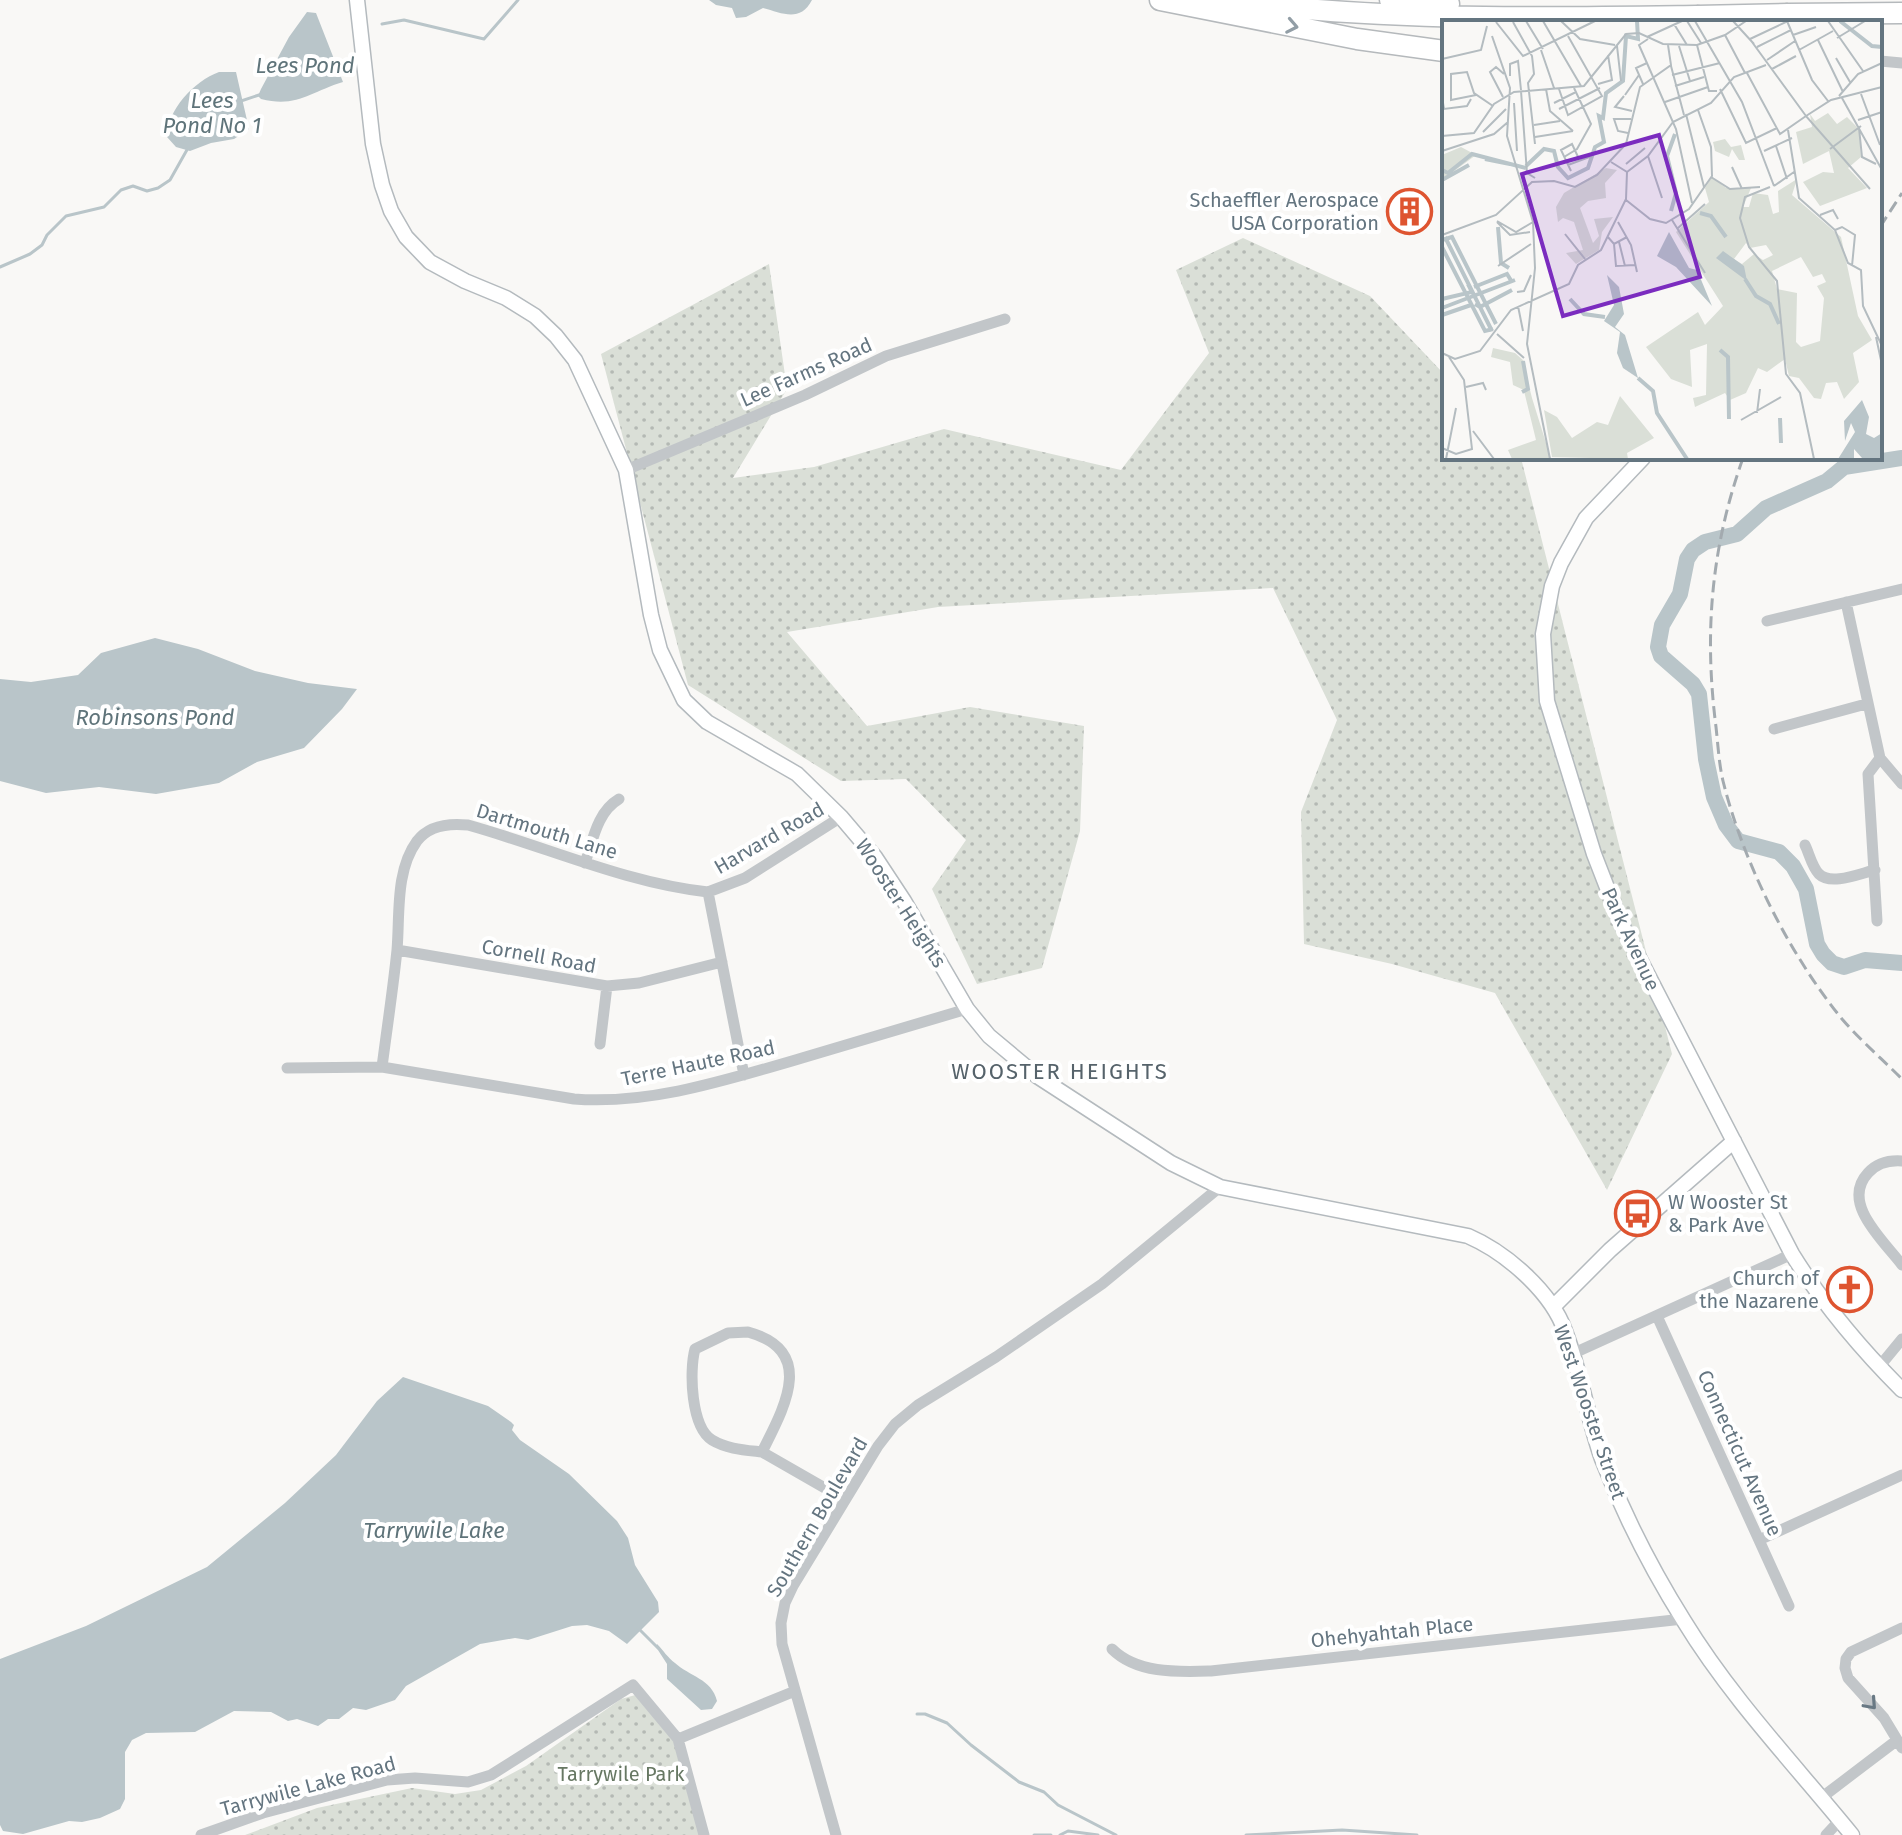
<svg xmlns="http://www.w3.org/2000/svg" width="1902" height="1835" viewBox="0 0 1902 1835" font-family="'Fira Sans',sans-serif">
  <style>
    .park { fill: url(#park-dots) }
    .water { fill: #b9c5c9 }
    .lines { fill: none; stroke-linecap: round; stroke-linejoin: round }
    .stream { stroke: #b9c5c9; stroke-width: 3 }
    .river { stroke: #b9c5c9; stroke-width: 16 }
    .secondary-casing { stroke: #b4babe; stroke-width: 17 }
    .highway-casing { stroke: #b5b9bc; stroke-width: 23 }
    .street { stroke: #c2c6c9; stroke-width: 11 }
    .secondary { stroke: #fff; stroke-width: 14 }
    .highway { stroke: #fff; stroke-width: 20 }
    .rail { stroke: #a3aaaf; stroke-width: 3; stroke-dasharray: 12 6; stroke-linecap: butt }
    .highway-bridge-casing { stroke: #b5b9bc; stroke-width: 23; stroke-linecap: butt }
    .highway-bridge { stroke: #fff; stroke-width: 20 }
    .oneway { stroke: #929ea6 }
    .oneway2 { stroke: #697984 }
    .labels { text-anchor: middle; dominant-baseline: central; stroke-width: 8; stroke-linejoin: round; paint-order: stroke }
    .poi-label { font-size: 20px; fill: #647580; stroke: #fff; text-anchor: end }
    .street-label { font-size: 20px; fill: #647580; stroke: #fff }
    .park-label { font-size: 20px; fill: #677863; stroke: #fff }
    .water-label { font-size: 22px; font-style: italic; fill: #5f747a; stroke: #fff }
    .neighbourhood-label { font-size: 22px; letter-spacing: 2px; fill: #56636b; stroke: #fff }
    .inset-river { fill: none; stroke: #b9c5c9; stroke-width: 4 }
    .inset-road { fill: none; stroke: #b4bcc0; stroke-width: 2 }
    .view { fill: #7b2cbf; fill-opacity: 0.15; stroke: #7b2cbf; stroke-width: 4 }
    .inset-edge { fill: none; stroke: #647580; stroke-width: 4 }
  </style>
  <defs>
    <pattern id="park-dots" width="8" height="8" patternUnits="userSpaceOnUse" patternTransform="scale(2)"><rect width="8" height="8" fill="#dadfd7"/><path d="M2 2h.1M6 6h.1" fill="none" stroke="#b4b9b4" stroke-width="1.8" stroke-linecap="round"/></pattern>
  </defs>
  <rect width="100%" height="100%" fill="#f9f8f6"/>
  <path class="park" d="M1243,238L1370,296L1444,374V458H1521L1672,1054L1607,1190L1495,993L1392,964L1304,944L1301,812L1337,720L1273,588L938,607L787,632L867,726L970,707L1084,726L1080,831L1042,968L977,984L932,889L966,840L906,779L841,781L688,685L601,354L769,264L787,389L733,478L814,467L944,429L1121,470L1209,353L1176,270Z
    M639,1694L680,1744L700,1835H245L317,1808L412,1788L455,1794L481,1790L526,1766L621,1699Z"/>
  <path class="water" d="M709,0H812C800,23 782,13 763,8L746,17L736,18L732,8L716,5Z
    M307,12L316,13L343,82C310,92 297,108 261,99L258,96L261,89L289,37Z
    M219,72H236L249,129L234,139L211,143L190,151L176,147L167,137C167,110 194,81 219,72Z
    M155,638L198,649L255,671L308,683L357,689L342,709L304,748L257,762L219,783L156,794L99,787L46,793L0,781V679L31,682L78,675L101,653Z
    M403,1377L488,1406L511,1422L514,1425L512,1430L520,1440L569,1474L617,1521L628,1538L635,1565L658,1602L659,1612L627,1644L609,1631L587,1625L572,1626L528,1640L515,1638L480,1644L406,1686L395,1700L366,1710L353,1708L339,1719H328L318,1726L297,1719L288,1721L271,1712L234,1711L195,1732L146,1733L132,1740L125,1752V1799L120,1809L100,1818L82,1822L69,1821L23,1834L3,1831L0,1825V1659L86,1626L207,1567L285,1503L336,1455L377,1401Z
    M657,1644C663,1650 668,1658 675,1663C689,1676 712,1679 717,1701L712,1709L701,1710L667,1679V1664L656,1647Z"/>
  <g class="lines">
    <path class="stream" d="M382,24L404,20L484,39L518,0
      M238,102L262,94
      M0,267L30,254L42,245L47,235L66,216L104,207L121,190L133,186L147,191L158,188L170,180L188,148
      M638,1628L658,1648
      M917,1714H925L947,1723L971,1745L1019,1782L1044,1792L1058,1805L1116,1835
      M1034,1835H1051
      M1060,1835L1068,1831L1098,1835
      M1246,1835L1342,1830L1417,1835"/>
    <path class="river" d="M1902,458L1844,467L1827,481L1766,508L1737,534L1705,542L1693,550L1687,559L1680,594L1662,625L1658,647L1661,656L1693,684L1699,694L1706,759L1714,797L1726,825L1738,841L1779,852L1793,866L1806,889L1817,944L1823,954L1832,963L1844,967L1865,960L1902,963"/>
    <defs>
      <path id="secondary" d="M357,0L373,144L382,185L391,211L406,237L430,262L465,281L506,298L535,316L556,336L575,360L626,470L651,615L660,650L684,700L707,722L797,774L841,817L875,857L904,901L967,1009L989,1036L1037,1076L1171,1163L1220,1187L1468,1236C1505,1252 1551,1291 1565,1331C1581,1372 1587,1417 1602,1459C1624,1515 1652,1570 1684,1621C1731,1698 1795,1765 1852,1835
        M1643,458L1586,518L1561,563L1552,586L1543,634L1547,701L1594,854L1620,921L1792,1254C1823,1304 1860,1348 1902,1390
        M1553,1307L1610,1250L1734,1141"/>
      <path id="highway" d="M1160,0L1357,39L1444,51
        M1221,0C1379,21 1538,18 1697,16
        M1390,0L1449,4
        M1788,14L1902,13"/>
    </defs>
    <use href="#secondary" class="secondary-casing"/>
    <use href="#highway" class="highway-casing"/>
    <path class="street" d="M1880,61L1902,63
      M626,470L805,395L886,356L1005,319
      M1846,602L1880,758L1902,784
      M1767,621L1902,589
      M1774,729L1866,704
      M1805,845C1809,853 1812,867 1819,874C1831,886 1861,873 1875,870
      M585,863C593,840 597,812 619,799
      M1877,921L1868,774L1880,758
      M397,950L607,986L639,983L722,962
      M600,1044L607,986
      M382,1067C387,1028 393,989 397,950C400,915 395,871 417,841C429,825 449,823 468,825C547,847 626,883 708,892
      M287,1068L382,1067L574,1099C651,1105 729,1079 802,1058C857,1042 912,1025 967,1009
      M744,1075L708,892L745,878L841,817
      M1902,1161C1888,1160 1877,1163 1868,1173C1840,1203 1884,1241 1902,1265
      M1657,1316L1789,1606
      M748,1332C817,1351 784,1408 762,1452C745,1450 727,1449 712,1440C691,1427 689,1371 695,1349L728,1333Z
      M1572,1354L1792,1254
      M1879,1367L1902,1339
      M762,1452L844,1499
      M1759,1540L1902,1475
      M1902,1628L1851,1652L1846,1659L1845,1668L1848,1678L1884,1718L1902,1748
      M1112,1649C1137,1674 1178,1672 1211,1671L1683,1619
      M678,1739L795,1691
      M1821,1798L1896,1741
      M201,1835L263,1813L387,1780L415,1778L468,1782L491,1775L633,1685L678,1739L704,1835
      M836,1835L782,1644L781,1623L785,1603L793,1586L878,1446L895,1424L918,1405L996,1357L1102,1284L1220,1187
      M1826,1835L1840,1820"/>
    <use href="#secondary" class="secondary"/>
    <use href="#highway" class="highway"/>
    <path class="rail" d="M1880,227L1902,193
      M1743,458C1711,548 1704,633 1716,727C1718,745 1719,764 1723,781C1743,862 1789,954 1842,1019C1860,1040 1882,1059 1902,1079"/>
    <defs>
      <path id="highway-bridge" d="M1697,16L1788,14"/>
    </defs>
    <use href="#highway-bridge" class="highway-bridge-casing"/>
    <use href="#highway-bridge" class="highway-bridge"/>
  </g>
  <defs><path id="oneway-chevron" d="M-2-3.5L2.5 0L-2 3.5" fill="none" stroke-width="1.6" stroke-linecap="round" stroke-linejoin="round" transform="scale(2)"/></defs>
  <use class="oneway" href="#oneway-chevron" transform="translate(1292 26) rotate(11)"/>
  <use class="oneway2" href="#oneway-chevron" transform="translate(1871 1704) rotate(48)"/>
  <defs>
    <symbol id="building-ring" viewBox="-11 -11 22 22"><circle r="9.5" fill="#fff" stroke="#de5430" stroke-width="1.5"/><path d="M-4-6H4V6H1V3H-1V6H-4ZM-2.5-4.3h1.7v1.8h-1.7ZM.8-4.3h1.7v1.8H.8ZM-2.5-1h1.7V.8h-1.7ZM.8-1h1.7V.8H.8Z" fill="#de5430"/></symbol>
    <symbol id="bus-ring" viewBox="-11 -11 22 22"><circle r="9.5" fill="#fff" stroke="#de5430" stroke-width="1.5"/><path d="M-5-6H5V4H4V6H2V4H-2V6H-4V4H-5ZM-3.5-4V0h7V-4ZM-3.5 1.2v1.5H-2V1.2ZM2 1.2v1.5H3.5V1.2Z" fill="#de5430"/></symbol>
    <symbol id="church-ring" viewBox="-11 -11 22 22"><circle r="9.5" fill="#fff" stroke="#de5430" stroke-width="1.5"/><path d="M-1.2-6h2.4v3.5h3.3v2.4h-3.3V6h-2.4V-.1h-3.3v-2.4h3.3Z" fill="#de5430"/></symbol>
  </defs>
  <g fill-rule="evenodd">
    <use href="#building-ring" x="1384" y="186" width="51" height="51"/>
    <use href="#bus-ring" x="1612" y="1188" width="51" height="51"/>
    <use href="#church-ring" x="1824" y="1264" width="51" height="51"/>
  </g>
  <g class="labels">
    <g class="poi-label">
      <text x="1379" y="200">Schaeffler Aerospace<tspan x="1379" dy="23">USA Corporation</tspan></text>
      <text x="1668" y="1202" text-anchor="start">W Wooster St<tspan x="1668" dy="23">&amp; Park Ave</tspan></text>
      <text x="1819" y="1278">Church of<tspan x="1819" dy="23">the Nazarene</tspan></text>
    </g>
    <g class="street-label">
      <text transform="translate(806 372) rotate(-24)">Lee Farms Road</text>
      <text transform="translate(547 831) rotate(17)">Dartmouth Lane</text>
      <text transform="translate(769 838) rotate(-30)">Harvard Road</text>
      <text transform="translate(901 903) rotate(57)">Wooster Heights</text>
      <text transform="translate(1631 939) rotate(65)">Park Avenue</text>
      <text transform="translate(539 956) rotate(10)">Cornell Road</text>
      <text transform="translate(698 1063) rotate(-12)">Terre Haute Road</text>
      <text transform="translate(1590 1412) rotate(71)">West Wooster Street</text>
      <text transform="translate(1740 1453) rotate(66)">Connecticut Avenue</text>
      <text transform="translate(817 1517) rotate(-60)">Southern Boulevard</text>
      <text transform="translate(1392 1632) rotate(-6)">Ohehyahtah Place</text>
      <text transform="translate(308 1786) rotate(-15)">Tarrywile Lake Road</text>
    </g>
    <g class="park-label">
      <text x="621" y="1774">Tarrywile Park</text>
    </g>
    <g class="water-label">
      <text x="305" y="65">Lees Pond</text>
      <text x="212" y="100">Lees<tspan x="212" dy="25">Pond No 1</tspan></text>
      <text x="155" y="717">Robinsons Pond</text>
      <text x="434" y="1530">Tarrywile Lake</text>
    </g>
    <g class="neighbourhood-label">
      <text x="1060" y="1071">WOOSTER HEIGHTS</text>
    </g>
  </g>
  <g transform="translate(1442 20)">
    <rect width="440" height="440" fill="#f9f8f6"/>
    <path d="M283,119L289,127L299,125L303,140H297L290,129L287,137L273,131L271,122Z" fill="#dadfd7"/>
    <path d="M19,127L34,135L0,160V135ZM51,328L73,333L82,341L86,372L71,365L68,342L49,337Z" fill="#dadfd7"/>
    <path d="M386,93L395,104L405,97L417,109L419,137L406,148L425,168L378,186L361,162L381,152L392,153L387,131L361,144L354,112L370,107L368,94L373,101ZM164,148L175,150L163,163L164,178L146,181L138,188L151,223L157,216L152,199L171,197L160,212L157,230L134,244L124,233L141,230L132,202L121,198L116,202L114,187L122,173ZM270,157L284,168H309L301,187H307L311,173L326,175L331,194L337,192L336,171L355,159L350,175L399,217L416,296L430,320L411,333L417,362L402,379L395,362L384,363L379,379L372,378L357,358L347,356L343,339L325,352L316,348L304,373L288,380L283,373L253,387L251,378L264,375L265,324L248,330L250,367L229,359L204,327L256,292L263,305L281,286L234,212L267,182L263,168ZM304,223L308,228L324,225L331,235L321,240L312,234L300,244L292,239ZM359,237L371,257L380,254L384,262L375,266L382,278L378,321L359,327L354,322L355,273L335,269L330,251ZM88,370L90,378L109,439H70L66,430L94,420L82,371ZM178,376L212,418L185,433L186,439L110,437L102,390L115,397L130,418L155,402L166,405Z" fill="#dadfd7" fill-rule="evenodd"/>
    <path d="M227,212L247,248L255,250L270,286L234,247L215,236ZM281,231L302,246L305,261L274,238ZM165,255L177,267L182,294L173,307L183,315L196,358L181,348L175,333L178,312L162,301L172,285ZM420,380L427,397L424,414L432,418L440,413V438H420L412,429V439H396L413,412L409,403L403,421L402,401Z" fill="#b9c5c9"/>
    <path class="inset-river" d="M398,1L430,26L440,27M43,139L68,144M84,146L102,129L112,131L116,147L126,158L146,148L153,127L162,122L157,96L161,98L164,73L181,61L184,16L196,19L195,1M0,150L6,153L30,134L84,148M0,160L27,145M229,191L234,173L225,136L233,114M258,193L269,196L284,217M56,207L59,243L67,248M3,217L50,311M0,220L10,217L54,304M0,227L43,311L51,309M303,259L314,276L328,284L337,304M32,267L65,254L70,262M0,279L30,272L26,264M128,279L142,294L163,297M33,284L38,287L70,270M0,288L73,260M0,295L29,285M278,330L286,337L287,399M196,358L211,371L215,393L245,439M80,372L86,369L81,341M338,398L339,423"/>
    <path class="inset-road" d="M84,1L101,29M101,1L139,66M119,1L138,19L173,25M245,1L259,23M253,1L300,82L332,166M291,1L312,24M345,1L370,60L386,81M386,1L421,51M54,2L81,36L153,1M71,2L90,36L92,54L86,63L93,124M232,4L245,25M283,15L303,53M351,15L374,7M50,16L68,68L65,116L91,202L93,248L85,324L108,439M205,17L240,1M395,18L423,1M206,19L197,25L234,109L250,183M308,19L346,1M376,20L401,72M310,22L364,96L389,80L440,67M255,25L267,71H275M175,26L179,61M237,26L248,61M315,27L349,10M99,30L112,68M357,30L391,11M394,38L408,62M0,39L39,30L45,6M325,40L353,21M229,46L242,95M330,49L354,36M305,53L338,114L364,96L428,169M230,55L278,43M68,56V44L76,41L79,70M156,64L170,60L166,35M201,64L194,48L205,43M233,66L262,57M104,69L108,91L131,111M117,69L126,95L160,76L126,16M278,69L304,123L335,108M79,71L85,153L93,158M419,74L438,125M34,75L9,80V54L25,52L32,73L51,86M183,75L197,55M182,76L173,87L190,91M397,76L416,54L440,43M0,77L2,89L25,86L29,79M61,77L48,52L54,47L62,54M400,78L440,150M223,82L266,67M72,83L75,131M112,83L134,72M117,89L158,68M244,94L262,167M416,100L440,92M92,105L118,101M417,108L420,137L434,144M346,110L357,178L393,210L406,243L419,250L421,286L440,326M41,112L64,89M186,113L176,111L172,99H189M0,116L32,113L52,84L72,72L142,66L184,14L197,13L221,24L255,25L283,15L304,1M93,117L131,111M334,126L345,159M388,129L419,106M0,131L52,114L66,102M322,131L350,118M206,136L220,178M122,137L135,129L149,104L132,68M184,144L203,128M126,145L150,136M290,147L300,169M129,151L119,130L130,124L137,139M185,152L206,136L231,102L269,83L292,57L324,45M269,157L288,169L318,167M332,166L352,152M328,167L303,177L298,198L307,227L335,261L344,354L358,373L372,439M184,180L208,199L224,203L247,189L270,156L269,127L256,90M378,195L391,190L396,199M230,200L263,253M55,201L74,212L91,202M55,202L68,215L88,212M176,202L189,225L195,252M236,208L263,184M393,210L400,207L413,215L410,246M123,214L143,239M0,215L54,195L90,162L112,161L133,167L155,155L184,124L198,67L229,45L226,25M165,216L172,224L185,217M177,222L183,246M172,224L174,246L193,245M56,246L89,224M75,272L82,271L89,255M76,286L81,311M55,314L82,338M434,317L440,345M0,333L13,339L38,331L69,290L127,264L136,245L159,230L184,179L185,152L169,142M24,367L41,363L44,370M315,393L318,369M299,400L339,377M31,411L52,439M0,428L14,434L30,429L22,360L7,337M4,439L14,388"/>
    <path class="view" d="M217,115L258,257L121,296L80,154Z"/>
    <rect width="440" height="440" class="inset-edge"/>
  </g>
</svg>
